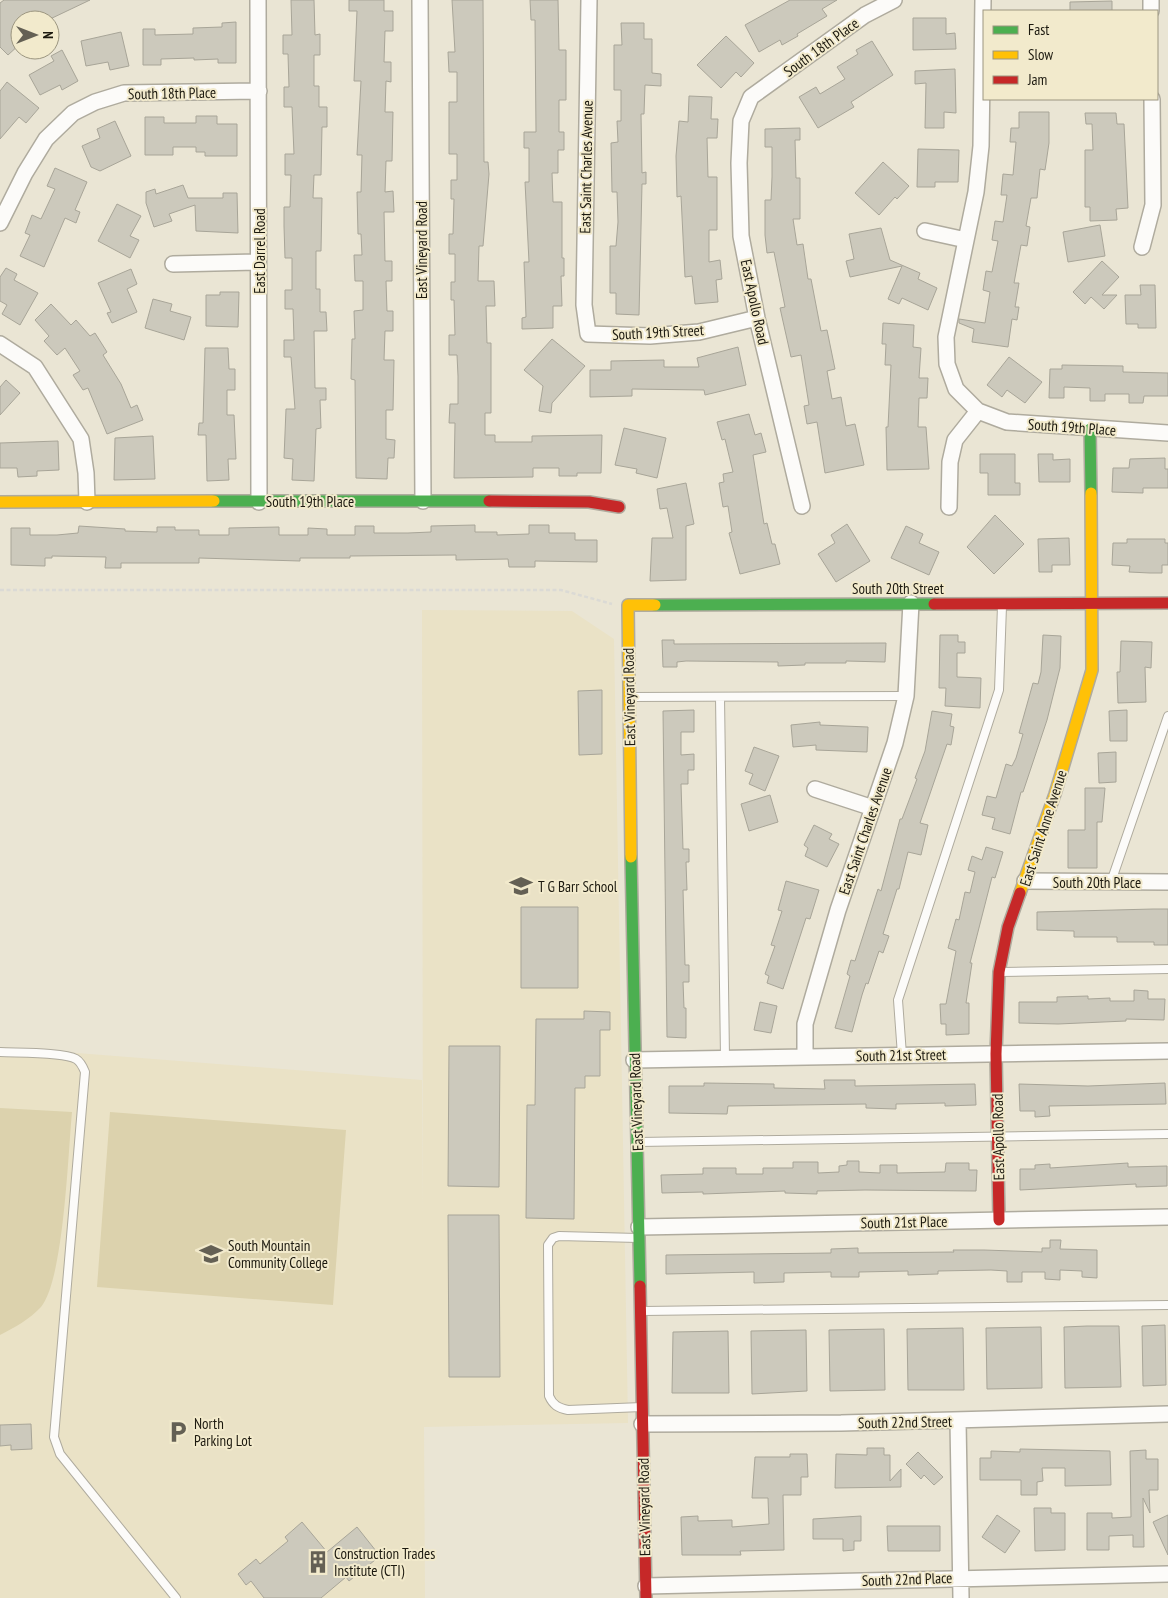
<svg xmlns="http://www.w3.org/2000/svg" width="1168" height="1598" viewBox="0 0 1168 1598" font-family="'PT Sans Narrow',sans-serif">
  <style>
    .built { fill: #eae2c6 }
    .green { fill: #dcd2ad }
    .building { fill: #ccc9bc; stroke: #a8a598 }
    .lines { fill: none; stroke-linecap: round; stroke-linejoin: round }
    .lane-casing { stroke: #afab9e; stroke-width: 10 }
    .street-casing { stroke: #afab9e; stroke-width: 18 }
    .fast-casing { stroke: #afab9e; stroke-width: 14 }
    .slow-casing { stroke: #afab9e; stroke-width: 14 }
    .jam-casing { stroke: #afab9e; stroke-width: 14 }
    .path { stroke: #dbdad5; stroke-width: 2.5; stroke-dasharray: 4 2.5; stroke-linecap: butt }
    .lane { stroke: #fcfbf9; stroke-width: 8 }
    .street { stroke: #fcfbf9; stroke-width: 15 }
    .fast { stroke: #4caf50; stroke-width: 11 }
    .slow { stroke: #ffc107; stroke-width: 11 }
    .jam { stroke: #c62828; stroke-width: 11 }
    .labels { text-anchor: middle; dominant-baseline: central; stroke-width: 4; stroke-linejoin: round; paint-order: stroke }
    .street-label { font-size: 15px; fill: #1c190f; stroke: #f2eacc }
    .poi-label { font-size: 15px; fill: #1c190f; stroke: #f2eacc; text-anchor: start }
  </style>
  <rect width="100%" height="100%" fill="#eae5d4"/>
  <path class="built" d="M422,610L572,611L614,639L628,1423L424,1427L425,1598H0V1047L422,1080L423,1217Z"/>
  <path class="green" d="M0,1108L72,1112C68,1153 64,1279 41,1307C30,1319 14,1328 0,1335Z
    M110,1112L346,1130L333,1305L97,1287Z"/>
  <path class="building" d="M4,0H90L48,20H20V44L8,55L0,47V3Z
    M291,0H314L315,35L320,34V55H314V86H319V107H327V127H322L321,175H314L313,198H322L321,251H316V289H320V312H326L327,331H314L315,388H326V400H320L321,428L316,429L314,481L292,480L293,459L284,458L286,409H295L291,357H284V340H294L293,309H285V290H292V258H285L284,226V207H290L291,175H285V154H294L292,107H284V87H289L288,54H283V35H292Z
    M349,0H384V11H393V31H385L384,62H391V82L386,81L385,112H393L392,161H386L385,192L393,191L394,212H384L385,261H392V281H386L387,311H393V331H385L384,360H394L393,410H386V439L395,440L394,458H388L387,479L356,478L355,380L351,379L352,339H355L354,311L363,310V281H355L354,255H362L361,234H358L357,192H361L362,155H357L361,81H354L357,11H349Z
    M452,0H483L484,162H488L489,174L483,246H479L478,281H494L495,306H486L487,343H491V413H485V435H495V442H532V436L602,435L601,473H577V476H559V468H533V477L454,478L455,423H449L450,404H458V376L457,355H449V335H455L454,300H451V282H455V254H449V234H453L454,199H451V180H457V154H449V102H457V72H449L448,52H455Z
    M530,0H558L559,50H566V100H559V132H564V150H558V173H552L553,202H562V258H564V276H561L562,306H553V328L522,329V318L526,317L524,262H529L525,182H529V148H524V132H536L535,20H531Z
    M790,0H837L822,9L827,16L797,34L798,36L782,45L780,40L759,52L745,25Z
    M1112,1V11H1070V2Z
    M913,18H946V34L955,33L956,49L913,50Z
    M236,22V63H218V59L194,60V58L161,59V65H143V29H155V35L193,34V28L222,27V23Z
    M621,23H644V39H652V73L661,74V86L645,85L644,114H641L642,173L646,172V184H642L639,315L616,314V293H610V246H616L618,222L617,192H612L611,143L618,142L617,121H621V90H614V45H622Z
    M121,32L129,66L110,70L108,62L86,66L81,41Z
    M726,36L754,63L741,77L736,72L721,88L697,65Z
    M872,41L893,75L851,102L854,107L818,128L799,97L816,87L820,94L845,79L837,67L858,54L856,50Z
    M62,50L78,81L62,90L60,85L40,95L29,75L54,61L51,56Z
    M955,69L956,113L944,112V128H925L926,83L915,84V71Z
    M7,82L39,108L26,123L19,117L0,139V91Z
    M689,96L712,97L711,119H718L717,138H707L708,177H717V230H709V262L720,260L722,279L716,280L718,302L695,304L692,276L685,277L681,196L677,197L676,156L679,121L688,122Z
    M1019,112H1049V143L1045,170L1040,169L1037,198H1031L1026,226L1030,227L1027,246L1021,245L1014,283H1019L1015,307H1019L1017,320L1012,319L1008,347L972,342L974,329L959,323V319L985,323L990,292L983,290L986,271L992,272L998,241L992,240L995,221L1003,222L1007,195H1001L1003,174L1013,175L1016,142H1010L1011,128H1019Z
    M1085,113H1116L1117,124H1124L1128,208L1116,209L1117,220L1090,221V207H1085V150H1093L1092,124H1086Z
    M196,116H217V124H237V156H205V152H196V147H173V155H145V117H164V123H196Z
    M115,121L131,156L100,171L91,167L82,146L100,138L97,129Z
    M800,128V140H795L796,178H800V219H793L797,245L803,244L808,279H811L821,331L827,330L835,369L827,371L832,399L841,397L846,426L855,424L864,465L825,473L817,422L807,424L804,406L809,405L801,355L791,357L780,308L785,307L774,252L767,253L765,235V200H771L772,177V147H765V129Z
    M918,149L959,150L958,182H935V187H917Z
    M883,162L909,186L897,199L895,197L879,215L855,193Z
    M55,168L87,182L75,210L80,212L76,223L65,218L44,267L20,256L30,235L25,233L32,215L41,219L55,189L47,186Z
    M183,185L188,198H223V193H237L238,233L196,231L195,205L169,214L172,221L154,227L146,203V192L155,189L156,194Z
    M117,204L141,216L130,236L139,240L130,258L98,241Z
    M1100,225L1105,256L1068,262L1063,232Z
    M881,228L890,260L920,273L918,279L937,288L928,310L902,298L899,304L888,299L902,266L850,277L846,261L854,259L849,234Z
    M1102,261L1119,277L1102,295H1117L1104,309L1091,297L1085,304L1073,292Z
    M6,268L17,274L14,280L38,293L20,325L2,314L7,305L0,301V277Z
    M131,269L137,284L127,289L137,312L112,323L107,313L111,312L98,283Z
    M1140,285H1155L1156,328H1138V324H1126L1125,295H1141Z
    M220,292H239L238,327L206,326V295H220Z
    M153,299L172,304L170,311L191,317L184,340L145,328Z
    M51,304L71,325L76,320L90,336L95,333L107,352L103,355L121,384L131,408L137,405L143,420L107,434L88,388L83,390L73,375L80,371L65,348L57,355L44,341L49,336L35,320Z
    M883,323L914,325L913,347L921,348L919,378H928L927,398H919L918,427H926L929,469L887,470L886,427H888L891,365H885L886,344H882Z
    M552,339L585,366L552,403L551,413L539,411L543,386L524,370Z
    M738,347L746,385L705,395L704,390L632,389V396L590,397V370H611V361L664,360V367H699L697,358Z
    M205,348H228L229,369H235V390H227V415H234L236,459H228L229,480L207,481L206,435H198L199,423H203Z
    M1009,357L1042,382L1025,403L1007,390L1002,397L987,385Z
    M1062,365L1123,366V372L1168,373V396H1144L1143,403H1129V394H1105V401H1090V388L1064,387V398H1049L1050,369H1062Z
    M6,380L20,393L0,415V387Z
    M749,414L755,435L761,433L766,452L753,455L764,524L767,523L772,544H775L780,564L740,574L729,533L732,532L728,506L723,507L719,483L724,482L723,474L733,472L725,439L722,440L717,422Z
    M624,428L666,438L657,478L636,473L637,469L615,465Z
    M153,436L155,479L114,480L115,438Z
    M58,441L59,470L37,471V476L18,477L17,468H0V443Z
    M980,454H1015V483H1020V495H988V473H980Z
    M1038,454H1053V460L1070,459V482H1039Z
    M1165,458V469H1168V488H1143V493L1112,492L1113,468H1129L1130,459Z
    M686,483L694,524L686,526V580L650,581L652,538H673L667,508L660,509L657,489Z
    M995,515L1024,544L994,574L967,547Z
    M847,524L870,561L836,582L818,554L835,543L831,535Z
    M475,525V532H497V535L529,534V525H549V533H575V540H597V562L535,561V567H509L508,559L456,560V555L350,556V558H300V561L199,558V563H121V568H105L106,557L52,556V558H45V566L11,565V528H30V535H57L78,533L79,526L125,529V531L157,532V527H175V530H199V535H229V528L279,527V535H308V528L327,529V535H355V526H374V533H408L431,532V526Z
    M906,526L923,534L919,543L939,552L929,575L891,558Z
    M1069,538L1070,565H1052V572H1039L1038,539Z
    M1127,539H1165V543H1168V565H1162V573H1150L1129,572L1130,566L1112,565L1113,543H1127Z
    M940,635H958V642H965V653H957V677L981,678L980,708L945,706L946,688H939Z
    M1043,635L1061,636L1060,668L1047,720L1023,792H1021L1010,834L992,829L995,818L982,815L987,796L996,798L1006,764L1012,766L1016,758L1023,734L1019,733L1033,683L1038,684L1041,672Z
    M662,640H674V644L886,643L885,662L846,661V663H805V665L778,666V662L686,661L677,662V667H663Z
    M1121,641L1152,642L1151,668L1145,667L1146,702L1118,703L1117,672H1120Z
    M602,690V754L579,755L578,691Z
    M694,710V732H681V755L694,754V770H688V784H681L683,849H689V862H686L687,890H683L685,965H689V982H683L684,1008H686V1038L667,1037L663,711Z
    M1127,710V741H1110L1109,711Z
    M932,711L952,714L950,726L954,727L951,745L947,744L920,823L928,825L921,855L908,852L899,889H897L883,934L889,936L883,953L879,951L868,984L866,983L862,995L852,1032L835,1028L850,976L847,974L851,960L855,961L878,889L881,891L900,819H902L917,779L915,778L925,751Z
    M820,722V725L868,727L867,752L816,750V745L793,747L791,725Z
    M754,747L779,756L765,791L749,784L753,774L745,771Z
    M1116,752V782L1099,783L1098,753Z
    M1085,788H1105L1102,822H1097V868H1068V830H1085Z
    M770,795L778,822L749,831L741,804Z
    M814,825L832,834L829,839L839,844L827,867L805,856L808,848L804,845Z
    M986,847L1003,852L995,878L992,877L970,963H972L966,1003H969V1034L946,1035V1024H941L940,1004H946L956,951L948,948L956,919L959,920L965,892L970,893L975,872L968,870L972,856L982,860Z
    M786,881L819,890L810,919L806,918L783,989L767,983L769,976L765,974L775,946L771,945L782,911L778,910Z
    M521,907H578V988H521Z
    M1153,909H1168V945H1154V942H1117V937H1074V931L1037,930V912Z
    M1134,990L1148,991V999H1165L1164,1020L1126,1019V1021L1058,1024L1019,1023V1002H1057V997L1088,996V999L1110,998V1001H1134Z
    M760,1002L777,1006L771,1033L754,1030Z
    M584,1011L610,1012V1030H600V1076H585V1088H575L574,1219L526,1218L527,1105H535L536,1019H584Z
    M449,1046H500L499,1187L448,1186Z
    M824,1080H855V1086L975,1084L976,1105L945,1106V1103L896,1104V1109L866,1108V1104L728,1106L727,1114L669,1113V1086H704V1083L774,1084V1088L825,1089Z
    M1165,1083L1166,1104L1049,1106L1050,1116L1035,1117V1111H1020L1019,1084L1088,1086Z
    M847,1161H859V1172L880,1173V1165H897V1173L945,1172L946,1163H969V1170H977L976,1191L865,1190L817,1191V1194L785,1193V1191L703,1194V1192L662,1193L661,1175L703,1174V1168H736V1174H763V1168H793V1162H818V1173L839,1172V1166L847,1165Z
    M1128,1163V1167L1167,1166V1186L1136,1187V1184L1020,1190V1169H1035V1165L1050,1164V1168Z
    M448,1215H499L500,1377H449Z
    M1050,1240H1061L1060,1249L1097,1250V1278L1082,1277V1271L1060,1270V1280L1045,1279V1272H1022V1282H1007V1271L991,1270L938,1271V1274L908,1275V1271L859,1272V1277H831V1272L784,1273V1282L754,1283V1272L666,1274V1255L831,1253V1249L858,1248V1253L954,1252L953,1250H984L1042,1252V1248H1050Z
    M1165,1325L1166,1385L1143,1386L1142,1326Z
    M1087,1326H1119L1121,1387L1065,1388L1064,1327Z
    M1041,1327L1042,1388L987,1389L986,1328Z
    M963,1328L964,1390H908L907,1329Z
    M884,1329L885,1390L830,1391L829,1330Z
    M806,1330L807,1391L752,1394L751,1331Z
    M728,1331L729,1393H672L673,1332Z
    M31,1424L32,1449L11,1450V1445L0,1446V1425Z
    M867,1448H884V1455H890V1481L901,1469V1487L835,1488L836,1454L867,1455Z
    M1020,1449L1110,1451L1111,1485L1065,1486V1468H1042L1043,1481L1037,1482V1495H1021V1480H980V1458H991V1451L1020,1452Z
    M1146,1450V1459H1158V1490H1149L1150,1513L1143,1498L1144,1547H1133V1535L1109,1536V1550H1087V1513H1112V1518L1131,1517L1130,1451Z
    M918,1452L943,1477L934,1485L924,1475L921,1479L906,1464Z
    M790,1454H807L808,1477H801V1495H783L784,1550L740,1551L741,1555H682L681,1517L698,1516V1521L732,1520V1527L769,1524L768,1498H752L755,1457H790Z
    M1034,1508H1051V1513H1065V1550L1035,1551Z
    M997,1515L1020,1531L1005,1553L982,1537Z
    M1168,1515V1555L1153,1522Z
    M861,1516V1541H854V1550L843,1551V1539H813V1519Z
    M302,1522L327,1552L357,1527L380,1556L349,1581L346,1577L321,1598H264L251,1581L246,1585L238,1574L256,1559L260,1564L288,1541L285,1537Z
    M887,1526H940V1551H888Z"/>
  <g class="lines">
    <defs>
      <path id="lane" d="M630,697L906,696
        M720,697L725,1058
        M1111,882L1168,716
        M1001,972L1168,969
        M0,1052C16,1053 64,1052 76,1059C81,1062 83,1067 85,1072L54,1437L60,1454L176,1598
        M902,1055L898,1000L999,690L1002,606
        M639,1142L1168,1134
        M638,1238L559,1236L553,1238L548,1245L549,1396C553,1405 558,1408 568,1410L642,1407
        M643,1311L1168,1305"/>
      <path id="street" d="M258,0L259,502
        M420,0L423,501
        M589,0L584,305L588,334L650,336L699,332L757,318
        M983,0L981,146L976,192L946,337L947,364L956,389L978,411L1007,422L1168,433
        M1151,0V11
        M0,223L25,173L46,139L73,113L95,102L124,93L259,91
        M925,231L966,240
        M1142,247L1153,205L1152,99
        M173,264L258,262
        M0,344L35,367L81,439L86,473L87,502
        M802,506L757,318L741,236L739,163L741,121L751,97L865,15L894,0
        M949,507L950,462L955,440L978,411
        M815,789L873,808
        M1025,881L1168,882
        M805,1057V1024L838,910L895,743L906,696L911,603
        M634,1060L1168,1051
        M639,1227L1168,1217
        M958,1421L961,1598
        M642,1424L841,1423L1168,1414
        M646,1586L1168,1574"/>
      <path id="fast" d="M1090,429L1091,493
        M214,501H489
        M655,605L934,604
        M631,857L640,1286"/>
      <path id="slow" d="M0,502L214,501
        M631,857L628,605H655
        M1020,893L1055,794L1092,670L1091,493"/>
      <path id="jam" d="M489,501L589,502L619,507
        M934,604L1168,603
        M999,1220L996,1054L999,972L1008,927L1020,893
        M640,1286L646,1598"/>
    </defs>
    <use href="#lane" class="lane-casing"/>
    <use href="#street" class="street-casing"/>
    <use href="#fast" class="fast-casing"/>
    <use href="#slow" class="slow-casing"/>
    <use href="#jam" class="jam-casing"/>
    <path class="path" d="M0,590H561L612,604"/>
    <use href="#lane" class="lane"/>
    <use href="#street" class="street"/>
    <use href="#fast" class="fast"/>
    <use href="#slow" class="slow"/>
    <use href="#jam" class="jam"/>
  </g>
  <defs>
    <symbol id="school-bare" viewBox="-9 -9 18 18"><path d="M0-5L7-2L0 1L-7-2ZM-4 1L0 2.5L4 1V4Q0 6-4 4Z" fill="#646054" stroke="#f2eacc" stroke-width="2.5" paint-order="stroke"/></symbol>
    <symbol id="university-bare" viewBox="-9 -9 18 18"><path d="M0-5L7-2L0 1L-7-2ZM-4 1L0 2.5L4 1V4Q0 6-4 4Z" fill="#646054" stroke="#f2eacc" stroke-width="2.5" paint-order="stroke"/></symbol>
    <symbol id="parking-bare" viewBox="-9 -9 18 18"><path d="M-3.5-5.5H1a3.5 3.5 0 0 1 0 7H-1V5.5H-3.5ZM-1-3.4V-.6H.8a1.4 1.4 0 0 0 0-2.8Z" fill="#646054" stroke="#f2eacc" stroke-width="2.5" paint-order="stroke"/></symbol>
    <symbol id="building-bare" viewBox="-9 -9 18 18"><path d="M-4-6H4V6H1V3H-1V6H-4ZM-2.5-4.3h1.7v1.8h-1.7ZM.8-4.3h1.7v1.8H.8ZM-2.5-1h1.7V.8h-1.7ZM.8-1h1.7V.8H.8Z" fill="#646054" stroke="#f2eacc" stroke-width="2.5" paint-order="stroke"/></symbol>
  </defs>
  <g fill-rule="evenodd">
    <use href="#school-bare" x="505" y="870" width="32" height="32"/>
    <use href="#university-bare" x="195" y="1238" width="32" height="32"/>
    <use href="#parking-bare" x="162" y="1416" width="32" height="32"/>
    <use href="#building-bare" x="302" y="1546" width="32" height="32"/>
  </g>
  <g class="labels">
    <g class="street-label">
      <text transform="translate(821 47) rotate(-36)">South 18th Place</text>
      <text transform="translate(172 93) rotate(-1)">South 18th Place</text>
      <text transform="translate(586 167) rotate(-89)">East Saint Charles Avenue</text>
      <text transform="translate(421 250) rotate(-90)">East Vineyard Road</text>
      <text transform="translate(259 251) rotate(-90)">East Darrel Road</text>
      <text transform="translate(755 302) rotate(78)">East Apollo Road</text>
      <text transform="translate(658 332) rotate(-3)">South 19th Street</text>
      <text transform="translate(1072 427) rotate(4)">South 19th Place</text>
      <text x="310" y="501">South 19th Place</text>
      <text x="898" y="588">South 20th Street</text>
      <text transform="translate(629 697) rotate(-91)">East Vineyard Road</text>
      <text transform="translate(1043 828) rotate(-72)">East Saint Anne Avenue</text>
      <text transform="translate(865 831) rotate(-71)">East Saint Charles Avenue</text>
      <text x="1097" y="882">South 20th Place</text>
      <text transform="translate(901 1055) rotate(-1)">South 21st Street</text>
      <text transform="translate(636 1102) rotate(-92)">East Vineyard Road</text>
      <text transform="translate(998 1137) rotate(-91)">East Apollo Road</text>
      <text transform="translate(904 1222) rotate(-1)">South 21st Place</text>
      <text transform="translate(905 1422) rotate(-1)">South 22nd Street</text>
      <text transform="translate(644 1507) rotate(-91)">East Vineyard Road</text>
      <text transform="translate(907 1579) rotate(-2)">South 22nd Place</text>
    </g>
    <g class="poi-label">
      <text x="538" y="886">T G Barr School</text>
      <text x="228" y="1245">South Mountain<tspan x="228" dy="17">Community College</tspan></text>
      <text x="194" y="1423">North<tspan x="194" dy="17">Parking Lot</tspan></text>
      <text x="334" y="1553">Construction Trades<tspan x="334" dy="17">Institute (CTI)</tspan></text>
    </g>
  </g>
  <rect x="983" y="10" width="175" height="90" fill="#f2eacc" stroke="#9c9680"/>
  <rect x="993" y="26" width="25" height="8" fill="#4caf50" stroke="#9c9680"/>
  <text x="1028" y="35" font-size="15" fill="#1c190f">Fast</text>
  <rect x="993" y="51" width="25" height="8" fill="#ffc107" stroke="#9c9680"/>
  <text x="1028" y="60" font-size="15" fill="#1c190f">Slow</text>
  <rect x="993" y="76" width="25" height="8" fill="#c62828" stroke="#9c9680"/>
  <text x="1028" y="85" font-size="15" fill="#1c190f">Jam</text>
  <g transform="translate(35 35) rotate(90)"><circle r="24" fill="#f2eacc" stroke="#9c9680"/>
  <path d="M0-4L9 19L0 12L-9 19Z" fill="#646054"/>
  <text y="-8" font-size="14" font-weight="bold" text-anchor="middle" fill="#1c190f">N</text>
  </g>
</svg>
